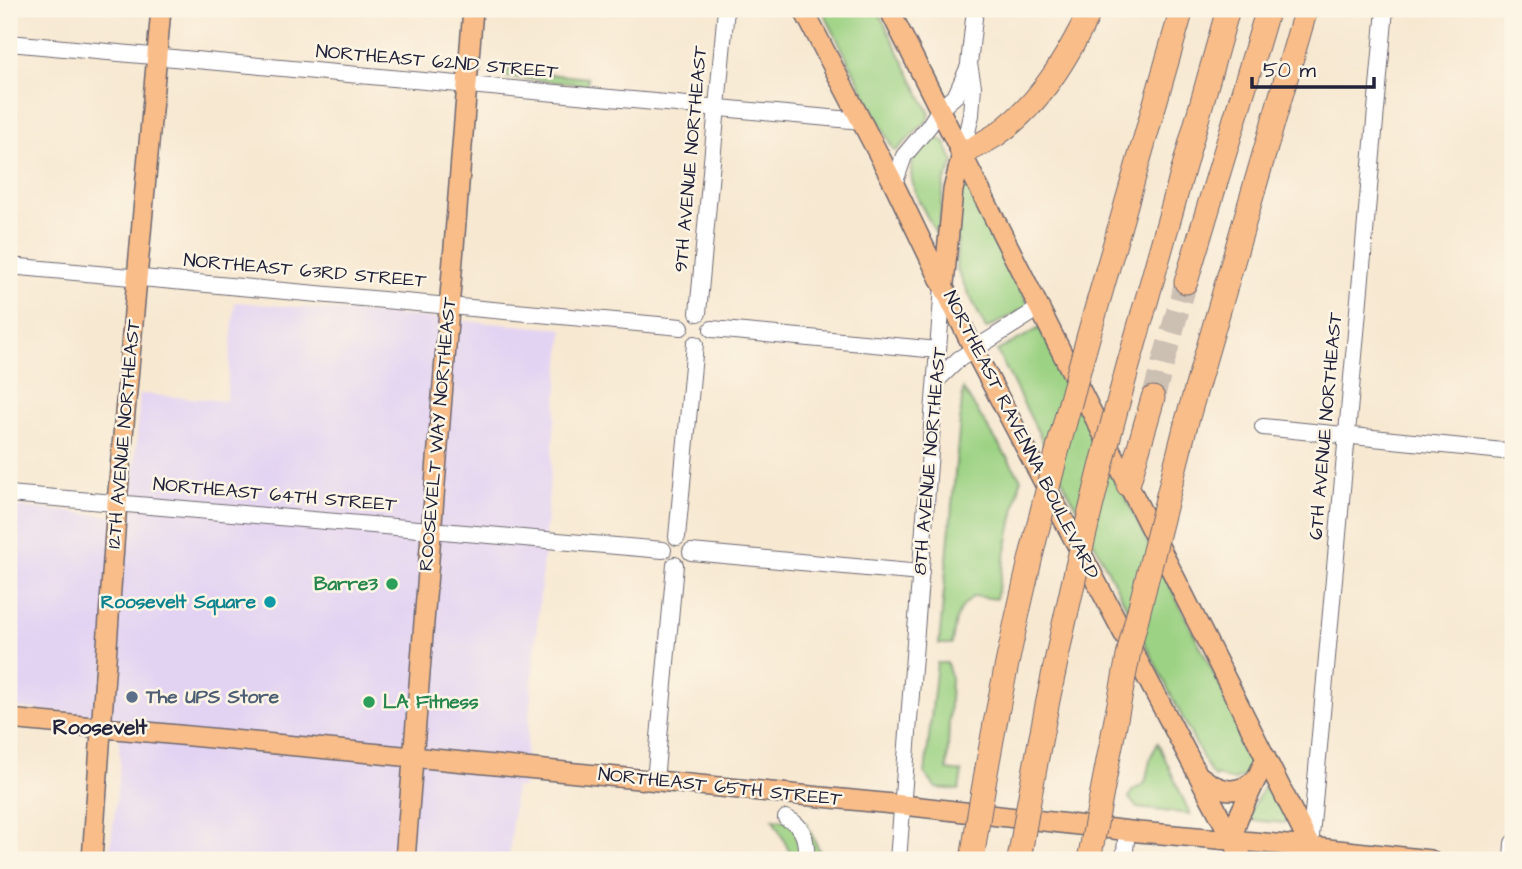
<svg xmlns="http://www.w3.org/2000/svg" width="1522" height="869" viewBox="0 0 1522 869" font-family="'Architects Daughter',sans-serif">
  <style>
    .built { fill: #e3d3f3 }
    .green { fill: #9cd283; stroke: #5f7a5f; stroke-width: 2 }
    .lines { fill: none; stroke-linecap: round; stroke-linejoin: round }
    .highway-tunnel { stroke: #ccc0b3; stroke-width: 23; stroke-dasharray: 23 11; stroke-linecap: butt }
    .minor-casing { stroke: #6d6770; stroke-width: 18 }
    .major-casing { stroke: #6d6770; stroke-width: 22 }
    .highway-casing { stroke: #6d6770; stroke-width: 25 }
    .minor { stroke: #fff; stroke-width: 16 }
    .major { stroke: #f9bd89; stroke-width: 19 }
    .highway { stroke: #f9bd89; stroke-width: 23 }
    .highway-bridge-casing { stroke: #6d6770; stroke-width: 25; stroke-linecap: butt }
    .highway-bridge { stroke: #f9bd89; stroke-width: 23 }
    .leisure-dot { fill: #2e9e5b; stroke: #fcf5e5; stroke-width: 2.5 }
    .culture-dot { fill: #0f9aa8; stroke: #fcf5e5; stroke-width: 2.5 }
    .service-dot { fill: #5c6f8a; stroke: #fcf5e5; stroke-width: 2.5 }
    .labels { text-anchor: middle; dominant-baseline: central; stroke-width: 5; stroke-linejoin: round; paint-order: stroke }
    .street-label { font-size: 19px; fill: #22223b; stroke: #fcf5e5 }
    .leisure-label { font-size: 19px; font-weight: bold; fill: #27864d; stroke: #fcf5e5; text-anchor: end }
    .culture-label { font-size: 19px; font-weight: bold; fill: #0d838f; stroke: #fcf5e5; text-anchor: end }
    .service-label { font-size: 19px; font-weight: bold; fill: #4e5e75; stroke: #fcf5e5; text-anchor: start }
    .neighbourhood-label { font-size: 21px; font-weight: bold; fill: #22223b; stroke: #fcf5e5 }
  </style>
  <rect width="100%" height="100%" fill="#fcf5e5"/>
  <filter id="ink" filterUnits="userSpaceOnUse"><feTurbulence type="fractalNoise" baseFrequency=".0143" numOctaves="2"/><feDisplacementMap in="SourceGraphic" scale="14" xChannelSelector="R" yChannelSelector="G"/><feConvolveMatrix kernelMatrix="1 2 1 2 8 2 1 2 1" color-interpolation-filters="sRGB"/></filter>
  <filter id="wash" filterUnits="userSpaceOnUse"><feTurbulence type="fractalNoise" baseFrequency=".00686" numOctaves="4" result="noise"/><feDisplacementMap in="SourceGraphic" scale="28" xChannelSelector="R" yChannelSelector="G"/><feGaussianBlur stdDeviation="1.57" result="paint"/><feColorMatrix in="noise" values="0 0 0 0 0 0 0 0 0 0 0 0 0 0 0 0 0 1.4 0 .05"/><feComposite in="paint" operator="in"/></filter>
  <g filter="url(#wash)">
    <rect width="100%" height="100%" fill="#f7e8d1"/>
    <path class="built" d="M235,302L563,329L523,788L515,787L509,860H109L120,765L118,717L9,707V506L131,518L140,394L226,401Z"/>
    <path class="green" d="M822,9H877L930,114L927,121L896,151L893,149Z
      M506,70L588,78L587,85L506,77Z
      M932,137L944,141L954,162L944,183L938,234L936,233C919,200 892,165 932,137Z
      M966,187L969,189L1029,306L986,329L956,268L960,196L962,189Z
      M1040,328L1256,757L1253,758C1249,777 1235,786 1217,775L1215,778L1210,772L997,351Z
      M963,389L1021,479L996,599L974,596C954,612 956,620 952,644H939Z
      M937,663H947L951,678L947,770L962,772L959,790L936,788L925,774Z
      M1158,743L1162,752L1190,814L1137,808L1129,798L1132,791L1145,783L1151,756Z
      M1269,779L1289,820L1284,823L1250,820L1247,816Z
      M773,819L806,823L824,860H794Z"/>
  </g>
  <g filter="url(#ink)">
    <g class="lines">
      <path class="highway-tunnel" d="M1153,398L1186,282"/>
      <defs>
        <path id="minor" d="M9,43L862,121
          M962,154L971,115L973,86L969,64L975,9
          M894,184L904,156L929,126L940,109L956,95L969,66
          M9,266L681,327
          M698,313L726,9
          M712,329L938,350
          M936,381L959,359L1038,309
          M1263,427L1513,452
          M9,494L663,550
          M677,537L695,344
          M691,552L921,573
          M655,781L675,565
          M786,818C805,826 807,842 806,860
          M1310,847L1385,9
          M898,860L943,286
          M1124,860L1127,831
          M1512,860L1513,843"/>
        <path id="major" d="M803,9L894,184L974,350L1243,860
          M889,9L1315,856
          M944,284L953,190L962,154
          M9,719L413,757L903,805L1139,832L1310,847L1430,860
          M1201,777C1220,792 1238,796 1257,778
          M1232,840L1238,818L1266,758
          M92,860L117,503L161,9
          M405,860L473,9"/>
        <path id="highway" d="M962,154C973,148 985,142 996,135C1040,105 1068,56 1091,9
          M1107,271L1182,9
          M1186,282L1268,9
          M1143,313L1228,9
          M1186,424L1306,9
          M1128,485L1153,398"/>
      </defs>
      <use href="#minor" class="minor-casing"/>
      <use href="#major" class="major-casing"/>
      <use href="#highway" class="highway-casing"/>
      <use href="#minor" class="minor"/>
      <use href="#major" class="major"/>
      <use href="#highway" class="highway"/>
      <defs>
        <path id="highway-bridge" d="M972,860C1001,660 1051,465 1107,271
          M1019,860C1049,675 1091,493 1143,313
          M1089,860L1130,646L1186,424"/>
      </defs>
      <use href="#highway-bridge" class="highway-bridge-casing"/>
      <use href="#highway-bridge" class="highway-bridge"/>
    </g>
  </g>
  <g class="leisure-dot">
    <circle cx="392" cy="584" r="7"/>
    <circle cx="369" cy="702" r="7"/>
  </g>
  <circle class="culture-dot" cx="270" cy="602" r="7"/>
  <circle class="service-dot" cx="132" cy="697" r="7"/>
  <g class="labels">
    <g class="street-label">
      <text transform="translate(437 62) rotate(5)">NORTHEAST 62ND STREET</text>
      <text transform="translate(691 159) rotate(-85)">9TH AVENUE NORTHEAST</text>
      <text transform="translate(305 271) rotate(5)">NORTHEAST 63RD STREET</text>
      <text transform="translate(1326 426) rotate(-85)">6TH AVENUE NORTHEAST</text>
      <text transform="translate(124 434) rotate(-85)">12TH AVENUE NORTHEAST</text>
      <text transform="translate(438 434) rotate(-85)">ROOSEVELT WAY NORTHEAST</text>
      <text transform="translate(1021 435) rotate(63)">NORTHEAST RAVENNA BOULEVARD</text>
      <text transform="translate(930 461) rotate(-85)">8TH AVENUE NORTHEAST</text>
      <text transform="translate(275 495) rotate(5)">NORTHEAST 64TH STREET</text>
      <text transform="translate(720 787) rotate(6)">NORTHEAST 65TH STREET</text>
    </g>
    <g class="leisure-label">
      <text x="378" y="584">Barre3</text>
      <text x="383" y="702" text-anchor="start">LA Fitness</text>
    </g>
    <g class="culture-label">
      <text x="256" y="602">Roosevelt Square</text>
    </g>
    <g class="service-label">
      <text x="146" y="697">The UPS Store</text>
    </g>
    <g class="neighbourhood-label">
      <text x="100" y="727">Roosevelt</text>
    </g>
  </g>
  <rect width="1522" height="869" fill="none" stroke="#fcf5e5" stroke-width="35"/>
  <path d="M1252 77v10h122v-10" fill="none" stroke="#22223b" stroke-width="3.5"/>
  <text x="1263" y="77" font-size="21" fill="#22223b" stroke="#fcf5e5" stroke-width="5" paint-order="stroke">50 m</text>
</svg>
